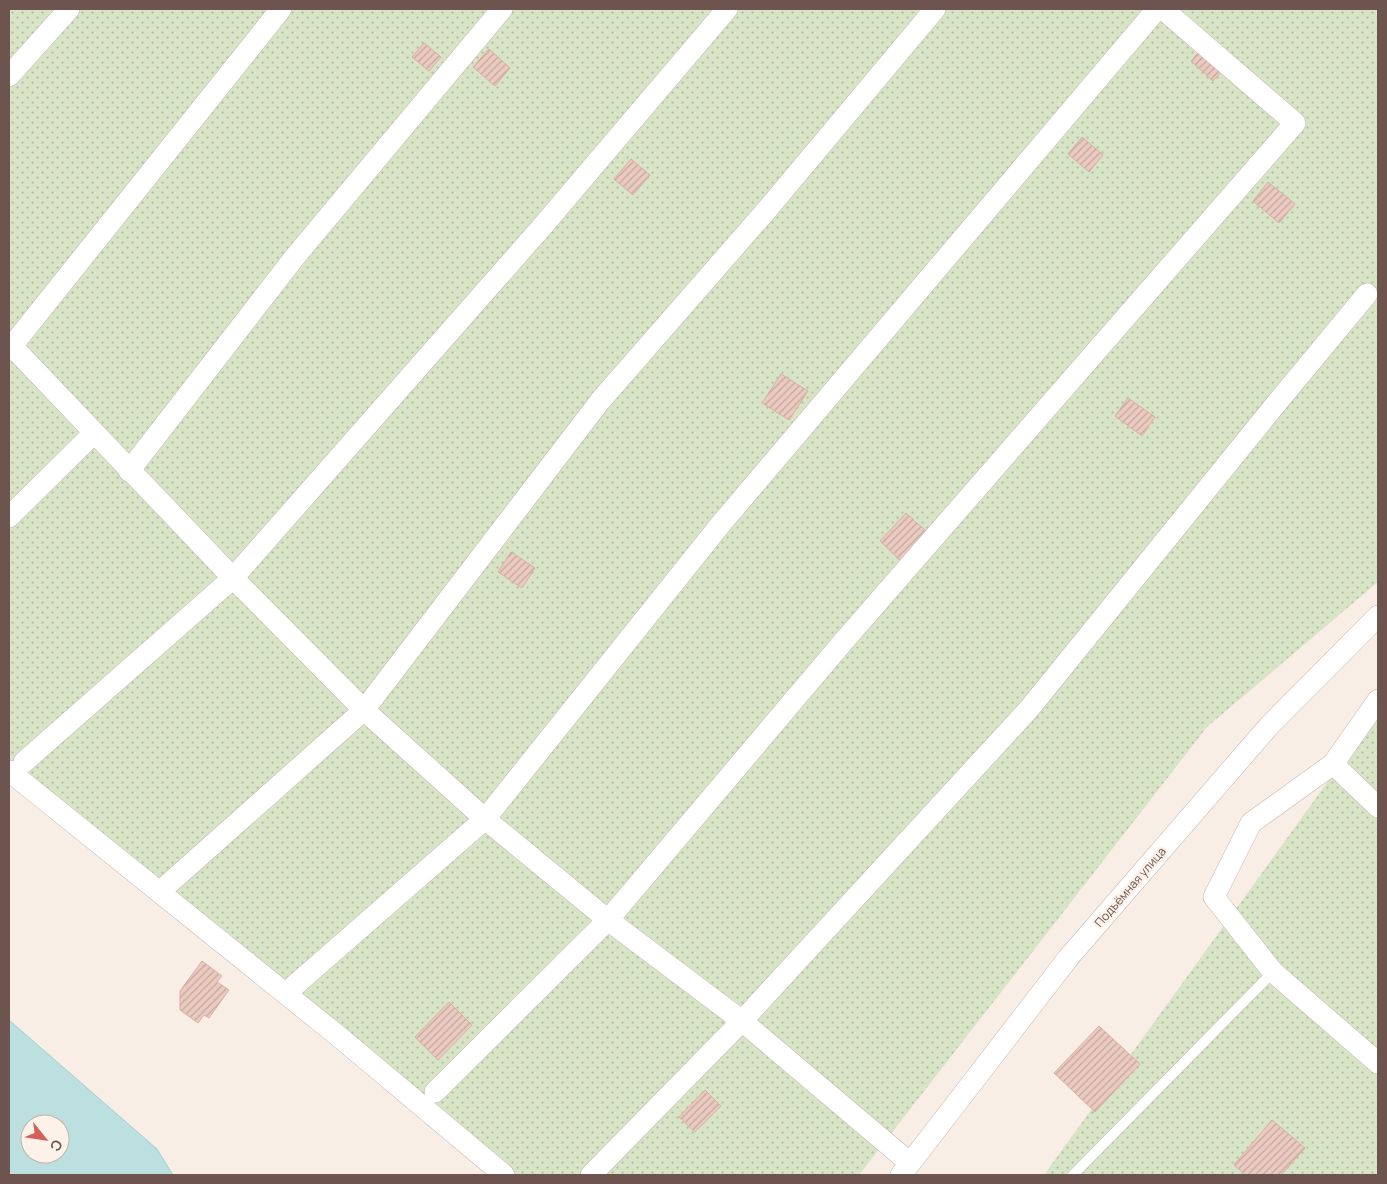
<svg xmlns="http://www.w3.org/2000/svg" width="1387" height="1184" viewBox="0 0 1387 1184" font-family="Manrope,sans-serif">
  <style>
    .garden { fill: url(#garden-dots) }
    .water { fill: #bce0df; stroke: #a4d0d0; fill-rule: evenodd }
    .building { fill: url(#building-hatch); stroke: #dbafa3 }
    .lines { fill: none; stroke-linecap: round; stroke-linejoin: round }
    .service-casing { stroke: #c8b5ad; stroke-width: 11 }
    .minor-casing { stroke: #c8b5ad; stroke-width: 22 }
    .service { stroke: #fff; stroke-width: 10 }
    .minor { stroke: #fff; stroke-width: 21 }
    .labels { text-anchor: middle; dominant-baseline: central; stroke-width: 5; stroke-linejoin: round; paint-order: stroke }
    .street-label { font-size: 12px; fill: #6e544e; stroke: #fcf2ea }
  </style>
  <defs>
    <pattern id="garden-dots" width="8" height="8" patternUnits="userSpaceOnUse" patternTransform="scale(1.25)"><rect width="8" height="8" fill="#d7e4c5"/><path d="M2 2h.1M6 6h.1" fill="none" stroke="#b3bba2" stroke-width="1.8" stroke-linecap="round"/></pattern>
    <pattern id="building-hatch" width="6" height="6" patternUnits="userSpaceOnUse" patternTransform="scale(1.25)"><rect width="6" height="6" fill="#ebcac0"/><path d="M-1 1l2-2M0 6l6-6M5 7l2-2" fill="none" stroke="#c3a79e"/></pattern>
  </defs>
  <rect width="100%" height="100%" fill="#f9eee5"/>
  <path class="garden" d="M9,9H1378V582L1207,727L859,1175H496L9,775Z
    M1378,712V1175H1044Z"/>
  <path class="water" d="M9,1020L157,1149L173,1175H9ZM30,1124H60V1154H30Z"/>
  <path class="building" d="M424,43L441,57L429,71L412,57Z
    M1203,47L1225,67L1213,81L1191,61Z
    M489,49L510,68L495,86L473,67Z
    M1082,137L1103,155L1089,172L1068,154Z
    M631,159L650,175L633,195L614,179Z
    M1268,182L1295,204L1279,223L1253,201Z
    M781,374L808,391L789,420L762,403Z
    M1128,398L1155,417L1142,436L1115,416Z
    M906,513L927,532L901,561L880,541Z
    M511,552L535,568L522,588L498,572Z
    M202,961L222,976L217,982L229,990L209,1018L204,1015L198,1023L180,1010V991Z
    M449,1002L472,1025L438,1060L415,1037Z
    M1099,1026L1140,1064L1095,1112L1054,1073Z
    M705,1090L721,1106L695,1132L679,1117Z
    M1272,1120L1305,1148L1281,1175H1246L1234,1165Z"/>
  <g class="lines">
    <defs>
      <path id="service" d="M1073,1175L1273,972"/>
      <path id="minor" d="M9,76L69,9
        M9,343L233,578L364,710L485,819L608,920L742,1021L910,1163
        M12,346L281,9
        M129,471L294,258L502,9
        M9,517L94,433
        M1378,700L1333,764L1251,823L1214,897L1273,972L1378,1063
        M24,762L233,578L541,228L727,9
        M1333,764L1378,807
        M9,771L337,1035L504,1175
        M165,887L364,710L600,401L765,212L935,9
        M294,986L485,819L720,525L1157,9
        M435,1092L608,920L843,642L1295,123L1163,9
        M591,1175L742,1021L1029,709L1271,410L1367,294
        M901,1175L1069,957L1268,727L1378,616"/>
    </defs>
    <use href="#service" class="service-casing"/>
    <use href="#minor" class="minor-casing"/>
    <use href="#service" class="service"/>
    <use href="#minor" class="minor"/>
  </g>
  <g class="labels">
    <g class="street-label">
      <text transform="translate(1130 887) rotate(-49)">Подъёмная улица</text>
    </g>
  </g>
  <rect width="1387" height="1184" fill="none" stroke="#6e544e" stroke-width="20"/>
  <g transform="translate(45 1139) rotate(120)"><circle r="24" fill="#fcf2ea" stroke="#c3b3ac"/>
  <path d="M0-4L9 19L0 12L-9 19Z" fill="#d36159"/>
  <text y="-8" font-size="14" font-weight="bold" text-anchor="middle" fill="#6e544e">С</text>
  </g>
</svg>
